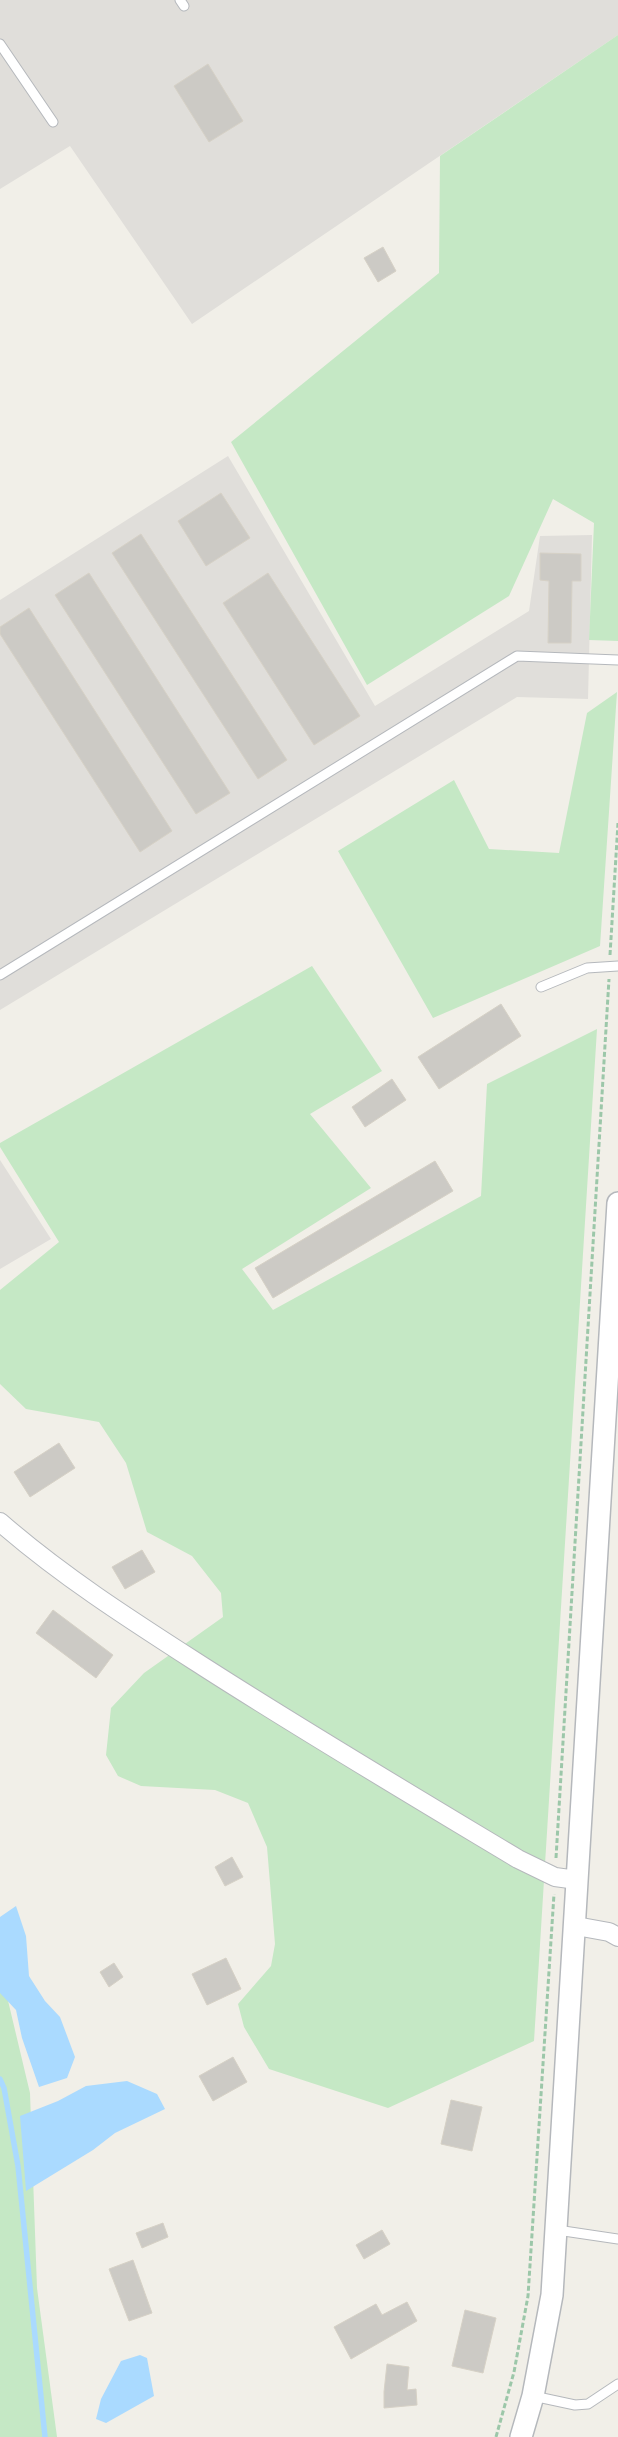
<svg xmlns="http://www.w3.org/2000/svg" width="618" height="2437" viewBox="0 0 618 2437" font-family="Montserrat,sans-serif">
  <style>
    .industrial { fill: #e0deda }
    .green { fill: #c5e8c5 }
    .water { fill: #aadaff }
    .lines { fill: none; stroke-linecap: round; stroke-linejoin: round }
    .stream { stroke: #aadaff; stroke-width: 5.5 }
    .building { fill: #cccac5; stroke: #d6d1c6 }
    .service-casing { stroke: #b5b8bc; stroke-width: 11 }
    .minor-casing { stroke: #b5b8bc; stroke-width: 20 }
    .tertiary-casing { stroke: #b5b8bc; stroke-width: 24 }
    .path { stroke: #9cc7a9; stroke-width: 3; stroke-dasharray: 5 2.5; stroke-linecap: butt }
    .service { stroke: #fff; stroke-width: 9 }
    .minor { stroke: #fff; stroke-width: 18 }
    .tertiary { stroke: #fff; stroke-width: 21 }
  </style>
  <rect width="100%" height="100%" fill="#f1efe8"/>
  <path class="industrial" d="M0,0H618V35L192,324L70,146L0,189Z
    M228,456L375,706L529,611L540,536L592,535L588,699L517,697L0,1010V600Z
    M0,1160L51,1239L0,1269Z"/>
  <path class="green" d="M618,35V641L589,640L594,523L553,499L509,596L367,685L231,442L439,273L440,156Z
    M617,692L600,946L433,1018L338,851L454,780L489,849L559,853L587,713Z
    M312,966L382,1071L310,1114L371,1188L242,1269L273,1310L481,1196L487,1084L597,1029L534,2041L388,2108L269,2069L244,2027L238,2004L271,1966L275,1944L267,1847L248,1803L215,1790L141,1786L118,1776L106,1755L111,1708L144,1673L223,1617L221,1593L192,1556L147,1532L126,1463L99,1422L26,1409L0,1384V1290L59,1242L0,1147V1143Z
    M0,1967L30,2093L37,2288L57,2437H0Z"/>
  <path class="water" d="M16,1906L26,1936L29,1976L45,2001L60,2017L75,2057L67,2078L39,2087L22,2038L16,2010L0,1993V1917Z
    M127,2081L157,2094L165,2109L115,2133L93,2150L26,2191L20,2116L58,2101L86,2086Z
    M140,2355L147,2358L154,2396L106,2423L96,2419L101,2399L121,2361Z"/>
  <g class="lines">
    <path class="stream" d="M0,2079L4,2088L18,2166L45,2437"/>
  </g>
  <path class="building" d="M208,64L243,121L209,142L174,86Z
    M383,247L396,271L378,282L364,258Z
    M221,493L250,538L206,566L178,521Z
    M141,534L287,760L258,779L112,553Z
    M540,553L581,554V581H572L571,643H548L549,581L540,580Z
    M89,573L230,793L196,814L55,595Z
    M268,573L360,716L314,745L223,603Z
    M29,608L172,831L140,852L0,634V627Z
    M501,1004L521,1036L439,1089L418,1057Z
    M392,1079L406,1100L365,1127L352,1107Z
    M435,1161L453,1191L273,1298L255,1268Z
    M59,1443L75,1468L30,1497L14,1472Z
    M142,1550L155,1572L125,1589L112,1567Z
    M53,1610L113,1655L96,1678L36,1633Z
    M232,1857L243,1877L225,1886L215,1867Z
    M226,1958L241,1989L207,2005L192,1974Z
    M114,1963L123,1977L109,1987L100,1972Z
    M233,2057L247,2082L213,2101L199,2076Z
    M451,2100L482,2107L472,2151L441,2144Z
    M163,2223L168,2237L142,2248L136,2233Z
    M382,2230L390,2244L364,2259L356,2245Z
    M133,2260L152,2313L129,2321L109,2269Z
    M407,2302L417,2321L351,2359L334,2327L376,2304L382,2315Z
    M465,2310L496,2318L483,2373L452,2366Z
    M387,2364L409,2367L407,2390L416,2389L417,2405L384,2408V2392Z"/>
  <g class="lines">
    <defs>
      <path id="service" d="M180,0L184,6
        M0,44L53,122
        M0,975L517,656L618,660
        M541,987L587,968L618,966
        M557,2230L618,2239
        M533,2396L575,2405L588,2404L618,2384"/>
      <path id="minor" d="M0,1522C63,1577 134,1622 204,1667C307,1733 413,1796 518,1859L555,1877L577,1880
        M576,1926L609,1932L618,1937"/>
      <path id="tertiary" d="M521,2437L533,2396L552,2295L618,1203"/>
    </defs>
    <use href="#service" class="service-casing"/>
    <use href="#minor" class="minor-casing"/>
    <use href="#tertiary" class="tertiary-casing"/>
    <path class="path" d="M610,955L618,823
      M556,1858L609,979
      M496,2437L514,2372L528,2296L554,1894"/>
    <use href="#service" class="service"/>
    <use href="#minor" class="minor"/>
    <use href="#tertiary" class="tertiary"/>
  </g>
</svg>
